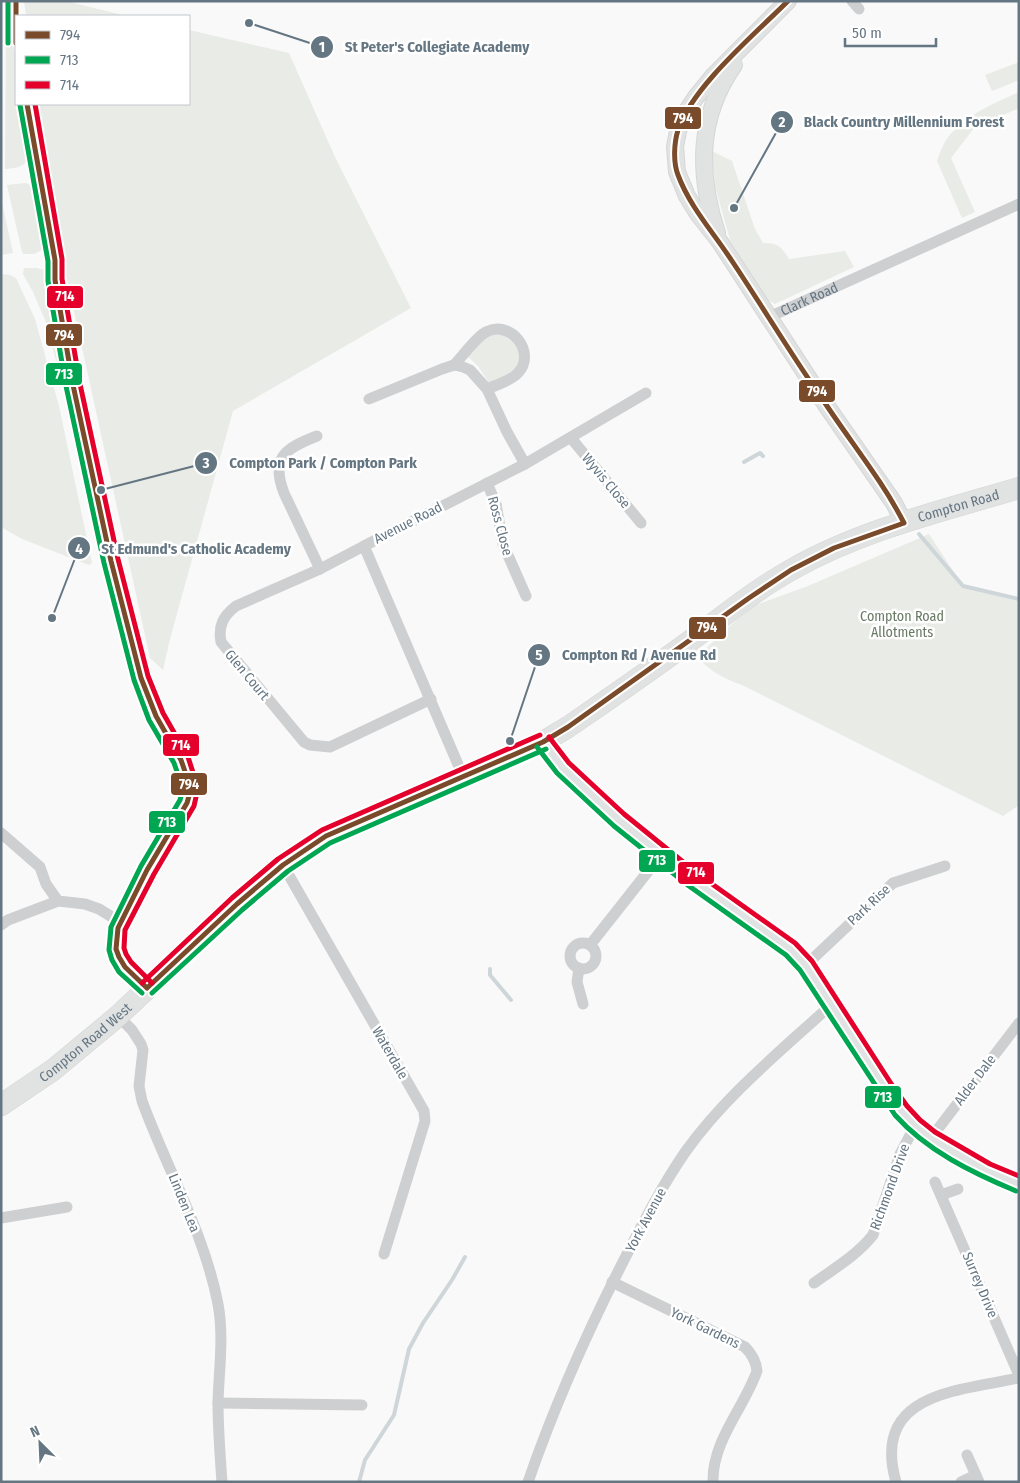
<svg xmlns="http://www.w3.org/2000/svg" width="1020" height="1483" viewBox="0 0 1020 1483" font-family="'Fira Sans Condensed',sans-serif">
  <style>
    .green { fill: #e8ebe6 }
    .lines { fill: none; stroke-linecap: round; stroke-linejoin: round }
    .stream { stroke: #ced6d9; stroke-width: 4 }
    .secondary-casing { stroke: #d5d6d7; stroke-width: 18 }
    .highway-casing { stroke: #d5d6d6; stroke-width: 22 }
    .street { stroke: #cecfd0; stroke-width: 11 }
    .secondary { stroke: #e1e2e2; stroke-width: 16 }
    .highway { stroke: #e1e2e2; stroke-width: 21 }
    .bus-1-casing { stroke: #fff; stroke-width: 9 }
    .bus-2-casing { stroke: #fff; stroke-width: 9 }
    .bus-3-casing { stroke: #fff; stroke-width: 9 }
    .bus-1 { stroke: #7a4b2a; stroke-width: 5 }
    .bus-2 { stroke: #00a651; stroke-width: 5 }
    .bus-3 { stroke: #e4002b; stroke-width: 5 }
    .labels { text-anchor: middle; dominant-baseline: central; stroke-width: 5; stroke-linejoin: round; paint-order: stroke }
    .street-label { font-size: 14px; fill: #657683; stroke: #fff }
    .park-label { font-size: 14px; fill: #687a64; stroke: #fff }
    .leader { fill: none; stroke: #657683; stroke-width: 2 }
    .callout-dot { fill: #657683; stroke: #fff; stroke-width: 2 }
    .mark-label { font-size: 15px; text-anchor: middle; font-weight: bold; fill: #fff }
    .callout-label { font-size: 15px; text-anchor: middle; font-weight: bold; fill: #657683; stroke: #fff; stroke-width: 5; stroke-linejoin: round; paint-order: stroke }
    .line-badge { stroke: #fff; stroke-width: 2 }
    .badge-label { font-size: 14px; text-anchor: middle; font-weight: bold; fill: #fff }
  </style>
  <rect width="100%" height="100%" fill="#f9f9f9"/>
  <path class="green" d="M24,1H65L127,16H26Z
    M11,14L13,16V40L16,62V104H22L28,159C23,168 15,168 5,169L6,17Z
    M189,30L289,53L335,157L411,308L233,411L170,639L163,670L150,658L60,247L34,104H189Z
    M1019,62V80L992,91L985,75Z
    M1019,92V108L974,128L951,158L975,212L962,218L937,161C940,153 943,143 949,136C966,115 994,103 1019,92Z
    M712,151L732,161L755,229L763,243C777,242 782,247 789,259L845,251L854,267L775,304L766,299L730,240L715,186Z
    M26,183L34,187L45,244L42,250L34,254H23L22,252L7,185Z
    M1,198L13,253L1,255Z
    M24,268H37L44,270C58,284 57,306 59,323L108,562L105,564L101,563L70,411L45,320L33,292L23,274Z
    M1,274L10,275L16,278L35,319L59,406L92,563L89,565L22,539L1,527Z
    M495,332L509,335L523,355L516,373L491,386L478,366L468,357L485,337Z
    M929,534L963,586L1019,599V805L1003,816L742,685C724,679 710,671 697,657L750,607L808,586Z"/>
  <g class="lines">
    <path class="stream" d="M744,462L760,453L763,456
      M919,534L963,586L1019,599
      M490,969V975L511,1000
      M359,1482L365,1460L394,1415L409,1349L423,1323L452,1280L465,1257"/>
    <defs>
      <path id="secondary" d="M788,1L714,75L696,97L684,115L678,131L675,147L677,172L687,196L698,214L720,242L826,405L894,503L904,523
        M717,233C698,174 697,118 734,65
        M543,742L563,768L619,820L693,880L791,949L806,965L886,1089L901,1111L915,1126L931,1138L987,1171L1019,1184"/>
      <g id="highway">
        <path id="s2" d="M1,1105L53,1070L118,1016L237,904L283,865L326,836L543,742L568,727C609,699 649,671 689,642C722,617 755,590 791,570C861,530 942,511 1019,488"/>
      </g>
    </defs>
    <use href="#secondary" class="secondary-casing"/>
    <use href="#highway" class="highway-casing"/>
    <g class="street">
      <path d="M852,1L859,9"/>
      <path id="s1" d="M769,317L1019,204"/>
      <path d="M454,365C463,356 476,337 486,332C511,319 537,353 518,373C511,381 496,385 487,389"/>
      <path d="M369,399L442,369L454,365L463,367L470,370L487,389L507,432L525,464"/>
      <path d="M317,436C286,448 270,457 284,493L320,569"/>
      <path d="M571,438L641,523"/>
      <path d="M487,483L496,504L503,544L526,596"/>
      <path d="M364,546L320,569L236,606C223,616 218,626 221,642L304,742L310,745L330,747L431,699"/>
      <path d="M463,776L364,546L525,464L646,393"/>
      <path d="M1,833L40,867L46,884L58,901L85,904L99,909L120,922C109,955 125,967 147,988"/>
      <path d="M283,865L424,1111L425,1121L384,1254"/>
      <path d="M1,925L8,920L58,901"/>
      <circle cx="583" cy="956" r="13"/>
      <path d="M590,945L661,855"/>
      <path d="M806,965L893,883L945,866"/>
      <path d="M579,968L577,982L583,1004"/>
      <path d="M118,1016L132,1030L141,1044L143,1050L139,1086L142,1101C167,1169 204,1232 218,1304C224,1336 219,1370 218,1402C218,1429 220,1455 222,1482"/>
      <path d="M931,1138L1019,1023"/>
      <path d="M935,1182L1019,1375"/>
      <path d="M941,1195L958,1189"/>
      <path d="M1,1218L67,1207"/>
      <path d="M612,1282L745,1347C752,1354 756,1361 757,1371C744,1408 712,1441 713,1482"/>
      <path d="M814,1283C835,1268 857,1255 873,1235L900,1154L915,1126"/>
      <path d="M218,1403L362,1405"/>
      <path d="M967,1455L979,1482"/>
      <path d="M528,1482C555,1404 588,1330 626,1256C644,1221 663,1184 686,1151C726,1095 782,1050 832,1004"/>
      <path d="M896,1482C871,1393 957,1391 1019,1378"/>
      <path d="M961,1482L976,1475"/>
    </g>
    <use href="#secondary" class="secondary"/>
    <use href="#highway" class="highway"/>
    <defs>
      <path id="bus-1" d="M16,1V43
        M788,1C755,34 692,87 678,130C674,143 673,162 678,175C690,207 713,232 732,261C764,309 794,359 827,406C853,445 883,482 904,523
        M27,104L55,260V280L73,385L111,561L141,678L156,716L181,760L191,789L187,803L147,870L118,928L116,949L119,957L125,967L147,988
        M147,988L237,904L283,865L326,836L543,742L568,727L749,598L791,570L834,548L904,523"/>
      <path id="bus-2" d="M8,1V43
        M20,105L48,261V281L66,386L104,563L134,680L149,720L174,763L183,789L180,800L141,866L111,927L109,950L112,960L119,972L142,993
        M537,747L557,773L614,826L689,886L786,955L800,970L895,1115C927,1151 973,1173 1016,1191
        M152,993L242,910L288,871L330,843L546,749"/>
      <path id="bus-3" d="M35,104L62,259V279L80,384L118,559L148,676L163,713L188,757L198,788L194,806L154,874L125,930L124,948L126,954L131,962L152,983
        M549,737L569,763L624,814L698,874L795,943L812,961L892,1085L907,1106L920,1120L935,1132L990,1164L1019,1176
        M142,983L232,898L278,859L322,830L540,735"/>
    </defs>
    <use href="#bus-1" class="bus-1-casing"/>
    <use href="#bus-2" class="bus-2-casing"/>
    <use href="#bus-3" class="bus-3-casing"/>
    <use href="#bus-1" class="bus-1"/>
    <use href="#bus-2" class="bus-2"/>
    <use href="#bus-3" class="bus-3"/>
  </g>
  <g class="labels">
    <g class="street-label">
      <text stroke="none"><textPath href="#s1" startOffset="44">Clark Road</textPath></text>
      <text transform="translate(606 481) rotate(50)">Wyvis Close</text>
      <text stroke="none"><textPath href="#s2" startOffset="1141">Compton Road</textPath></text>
      <text transform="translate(408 523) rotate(-27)">Avenue Road</text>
      <text transform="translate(500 526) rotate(75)">Ross Close</text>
      <text transform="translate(247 675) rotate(50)">Glen Court</text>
      <text transform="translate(869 905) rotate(-43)">Park Rise</text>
      <text stroke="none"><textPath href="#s2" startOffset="105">Compton Road West</textPath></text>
      <text transform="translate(390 1053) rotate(60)">Waterdale</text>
      <text transform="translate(975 1080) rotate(-53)">Alder Dale</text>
      <text transform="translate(890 1187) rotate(-70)">Richmond Drive</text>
      <text transform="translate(184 1203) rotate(68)">Linden Lea</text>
      <text transform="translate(646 1220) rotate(-62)">York Avenue</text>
      <text transform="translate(980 1285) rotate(67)">Surrey Drive</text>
      <text transform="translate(705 1328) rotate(26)">York Gardens</text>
    </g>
    <g class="park-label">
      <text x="902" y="616">Compton Road<tspan x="902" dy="16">Allotments</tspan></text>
    </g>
  </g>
  <path class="leader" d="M249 23L322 47M734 208L782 122M101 490L206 463M52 618L79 548M510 741L539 655"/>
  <g class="callout-dot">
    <circle cx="249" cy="23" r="5"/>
    <circle cx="734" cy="208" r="5"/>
    <circle cx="101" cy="490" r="5"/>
    <circle cx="52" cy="618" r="5"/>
    <circle cx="510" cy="741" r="5"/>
    <circle cx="322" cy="47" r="12"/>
    <circle cx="782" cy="122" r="12"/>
    <circle cx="206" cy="463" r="12"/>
    <circle cx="79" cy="548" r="12"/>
    <circle cx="539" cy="655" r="12"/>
  </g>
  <g class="mark-label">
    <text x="322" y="52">1</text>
    <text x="782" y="127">2</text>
    <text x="206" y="468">3</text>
    <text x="79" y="554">4</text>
    <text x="539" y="660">5</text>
  </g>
  <g class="callout-label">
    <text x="437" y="52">St Peter's Collegiate Academy</text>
    <text x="904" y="127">Black Country Millennium Forest</text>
    <text x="323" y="468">Compton Park / Compton Park</text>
    <text x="196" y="554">St Edmund's Catholic Academy</text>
    <text x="639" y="660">Compton Rd / Avenue Rd</text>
  </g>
  <g class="line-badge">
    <rect x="664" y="106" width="38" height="24" rx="5" fill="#7a4b2a"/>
    <rect x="46" y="285" width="38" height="24" rx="5" fill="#e4002b"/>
    <rect x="45" y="323" width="38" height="24" rx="5" fill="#7a4b2a"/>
    <rect x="45" y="362" width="38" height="24" rx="5" fill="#00a651"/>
    <rect x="798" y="379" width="38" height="24" rx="5" fill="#7a4b2a"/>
    <rect x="688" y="616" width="39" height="24" rx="5" fill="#7a4b2a"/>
    <rect x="162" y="733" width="38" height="24" rx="5" fill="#e4002b"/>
    <rect x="170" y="772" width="38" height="24" rx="5" fill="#7a4b2a"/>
    <rect x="148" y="810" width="38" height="24" rx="5" fill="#00a651"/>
    <rect x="638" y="849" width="38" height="24" rx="5" fill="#00a651"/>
    <rect x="677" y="861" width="38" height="24" rx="5" fill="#e4002b"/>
    <rect x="864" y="1085" width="38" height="24" rx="5" fill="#00a651"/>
  </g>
  <g class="badge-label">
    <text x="683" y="123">794</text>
    <text x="65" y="301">714</text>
    <text x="64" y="340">794</text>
    <text x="64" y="379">713</text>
    <text x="817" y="396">794</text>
    <text x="707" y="632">794</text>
    <text x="181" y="750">714</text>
    <text x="189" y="789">794</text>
    <text x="167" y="827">713</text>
    <text x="657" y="865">713</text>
    <text x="696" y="877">714</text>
    <text x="883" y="1102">713</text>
  </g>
  <rect width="1020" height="1483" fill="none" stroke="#657683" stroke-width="5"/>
  <rect x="15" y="15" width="175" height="90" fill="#ffffff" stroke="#c1c8cd"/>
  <rect x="25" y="31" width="25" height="8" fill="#7a4b2a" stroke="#c1c8cd"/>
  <text x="60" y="40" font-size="15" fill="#657683">794</text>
  <rect x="25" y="56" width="25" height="8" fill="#00a651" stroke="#c1c8cd"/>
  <text x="60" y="65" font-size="15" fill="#657683">713</text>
  <rect x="25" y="81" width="25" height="8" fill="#e4002b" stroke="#c1c8cd"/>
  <text x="60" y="90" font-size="15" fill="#657683">714</text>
  <g transform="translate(40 1443) rotate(336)" stroke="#ffffff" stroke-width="4" paint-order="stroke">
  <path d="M0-4L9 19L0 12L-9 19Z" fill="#657683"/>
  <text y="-8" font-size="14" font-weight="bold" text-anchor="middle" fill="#657683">N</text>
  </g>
  <path d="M845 38v8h91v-8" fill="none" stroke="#657683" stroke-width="2.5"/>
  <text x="852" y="38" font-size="15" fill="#657683" stroke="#ffffff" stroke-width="4" paint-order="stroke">50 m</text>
</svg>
